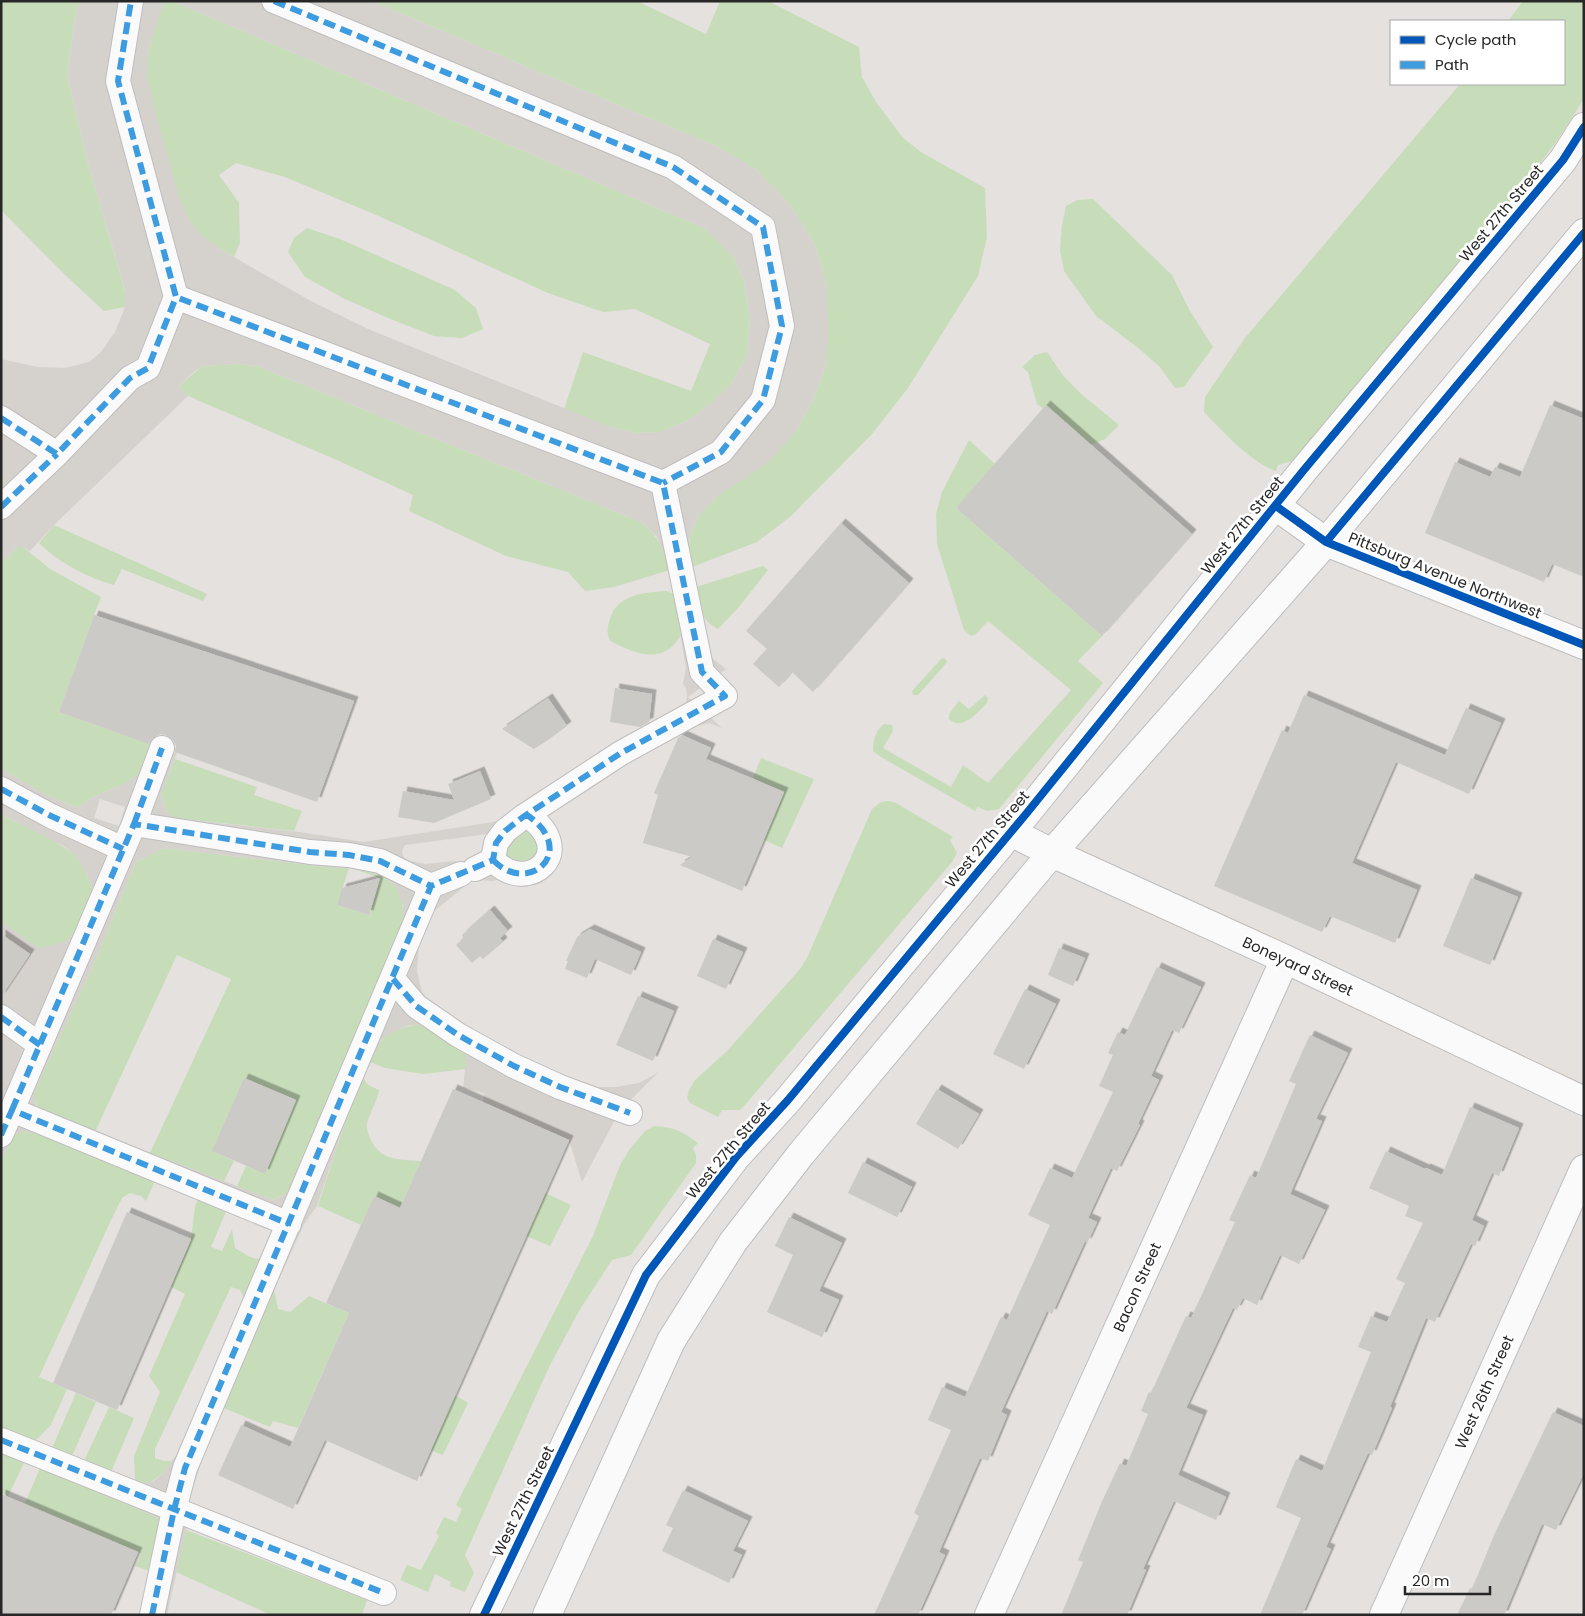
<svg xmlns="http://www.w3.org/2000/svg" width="1585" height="1616" viewBox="0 0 1585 1616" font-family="Poppins,sans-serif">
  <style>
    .green { fill: #c7ddba }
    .plaza { fill: #d5d1cd; fill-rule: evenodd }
    .building { fill: #cccac7; filter: url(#shadow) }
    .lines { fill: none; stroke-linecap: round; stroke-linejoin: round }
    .pedestrian-casing { stroke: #bfbdbe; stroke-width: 26 }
    .minor-casing { stroke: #bfbdbe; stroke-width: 30 }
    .tertiary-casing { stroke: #bfbdbe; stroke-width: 30 }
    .pedestrian { stroke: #fbfafa; stroke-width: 24 }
    .minor { stroke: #fbfafa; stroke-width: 28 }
    .tertiary { stroke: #fbfafa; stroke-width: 28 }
    .quiet { stroke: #3d9ce0; stroke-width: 6; stroke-dasharray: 12 6; stroke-linecap: butt }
    .cycleway-casing { stroke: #fff; stroke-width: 11 }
    .cycleway { stroke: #0057b8; stroke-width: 8 }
    .labels { text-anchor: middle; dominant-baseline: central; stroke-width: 5; stroke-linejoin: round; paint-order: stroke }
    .street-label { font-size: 15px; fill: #272727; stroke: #fff }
  </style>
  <defs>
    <filter id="shadow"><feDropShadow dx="4.5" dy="-4.5" stdDeviation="0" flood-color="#0004"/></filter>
  </defs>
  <rect width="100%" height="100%" fill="#e4e1de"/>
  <path class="green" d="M1,1H79L74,24L67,76L88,163L125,291V307L104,311L63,273L1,210Z
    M164,1H172L704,228L733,256L744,281L750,319L747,356L731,384L709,405L687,421L660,432L636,433L613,428L564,409L583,352L691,391L710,344L635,309L603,312L548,293L381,217L285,177L236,163L219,175L239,203L240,243L234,257C221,249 205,241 196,230C177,206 170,164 161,134C156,116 148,93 147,75C146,49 155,25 164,1Z
    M371,1H637L706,34L720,1H768L859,47L862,77L876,102L903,138L921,152L985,188L987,237L978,276L908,388L872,434L790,517L757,542L692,567L688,553L690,536L699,515L715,498L797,429L814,398L826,364L827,287L816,247L791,206L755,169L718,147Z
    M1523,1H1584V99L1556,142L1518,193L1316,435L1292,461L1278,465L1276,471C1253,464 1221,430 1204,412L1205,397L1245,338L1460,84H1564V21H1508Z
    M1093,199L1172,275L1190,311L1213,347L1184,387L1175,388L1160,367L1137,347L1096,316L1064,271L1060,251L1062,225L1066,206L1077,200Z
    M307,228L340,239L455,290L476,308L483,329L462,338L434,336L388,318L343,298L305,277L288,252L294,238Z
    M1047,352L1062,374L1080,393L1119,425L1105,439L1091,445L1037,404L1028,372L1022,367L1035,355Z
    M238,364L257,366L643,523C660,540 663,547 670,570L614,587L585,591L568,572L506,556L409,511L413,495L339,461L188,396L179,389L181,384L202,366Z
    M969,440L995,464L956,508L1102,636L1078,661L1103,683L999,809L987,811L978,807L975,811L881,757L873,751C873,741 875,731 884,724L892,725L893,731L883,748L951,787L963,765L988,783L1071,690L988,621L976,634L971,636L964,630L937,544L936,514L942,492Z
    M54,525L207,594L203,601L122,569L114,585C89,578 57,562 39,543Z
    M17,547H23L50,569L101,597L94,615L59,712L150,744L139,774L124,784L91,798L78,808L49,796L1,769V563Z
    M763,566L768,570L739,607L718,629C699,619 700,606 696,587Z
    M667,591L674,594L681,635C663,666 636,654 610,641C607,633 607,630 609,622C615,595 643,592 667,591Z
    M942,658L946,659L947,662L943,667L918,695H913L912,691Z
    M985,695L988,698L987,703C978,712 962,732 949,719V714L959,701L969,709Z
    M761,758L814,779L782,848L764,840L784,792L753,778Z
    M175,759L257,787L254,795L302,811L294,831L175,818L167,813L161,794Z
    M889,801L896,803L953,837L950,840L957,853L952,862L745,1105L740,1110H722L718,1117L690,1103L687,1098L689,1090L695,1080L727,1051L800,969L807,958L872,809L881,802Z
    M1,814C22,826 64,842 78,859C86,869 90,882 95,894L78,931L65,942L39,949L1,922Z
    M521,830L533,832L542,853L517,868L504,853L506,841Z
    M163,848L327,867L349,868L337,905L369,915L380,878L351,868C385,875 405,879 403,920L292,1190L274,1200L237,1186L246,1166L265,1173L296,1100L244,1078L213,1151L234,1161L224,1181L150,1153L231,979L177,955L95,1132L39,1111L34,1098V1092L92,968L136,862Z
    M421,1024L432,1027L468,1052L466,1069L423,1074L385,1068L370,1062C373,1055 376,1046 381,1041C390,1030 408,1026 421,1024Z
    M363,1078L368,1085L379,1090C378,1101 366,1119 367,1127C367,1130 368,1132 369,1135C377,1160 398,1160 421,1161L400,1208L374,1196L361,1225L318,1206L343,1128Z
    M654,1126C674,1127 682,1131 698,1143L693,1148L696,1155V1163L631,1255L612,1260L579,1311L549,1367L465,1555L474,1573L465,1592L450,1586L451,1582L435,1574L428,1592L400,1580L407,1565L421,1570L439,1536L436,1533L444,1517L456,1522L462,1509L456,1505L593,1236L620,1165L630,1149L645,1131Z
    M24,1131L37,1134L155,1181L146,1201L141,1196L130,1193L122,1198L112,1218L39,1377L67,1389L51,1425L35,1441L1,1427V1162L14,1135Z
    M545,1193L571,1205L550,1246L526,1236Z
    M199,1198L227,1209L211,1247L222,1251L232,1229L235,1248L248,1256L257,1259L264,1256L245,1299L240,1290L231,1287L155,1449V1458L163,1461H172C163,1473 152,1488 135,1482L134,1456L160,1392L149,1376L185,1294L171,1287L191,1239L195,1206Z
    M274,1289L278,1309L290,1312L309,1296L349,1313L298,1428L273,1421L270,1427L221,1407Z
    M76,1393L96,1402L72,1456L52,1448Z
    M455,1395L468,1403L443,1455L430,1450Z
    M109,1407L134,1418L111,1472L84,1461Z
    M1,1451L25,1461L8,1496L1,1493Z
    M40,1468L159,1518L157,1536L149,1571L135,1566L141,1554L138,1552L25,1503Z
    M186,1530L367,1600L362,1615H271L176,1572Z"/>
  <path class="plaza" d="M79,1H164L149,48L147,76L156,115L179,197L189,220L198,232L217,247L251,267L311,301L368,329L613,428L636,433L660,432L687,421L709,405L731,384L747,356L750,319L744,281L733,256L704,228L172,1H371L718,147L755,169L791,206L816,247L827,287L828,335L826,364L814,398L797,429L775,456L753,473L715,498L699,515L690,536L688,553L711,657L726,669L688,697L722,728L709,723L690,728L623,758L544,815L553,832L559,851L551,869L536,878L504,879L492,881L477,880L473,861L476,859L484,850L488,834L405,845L402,851L403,856L407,860L425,864L457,861L464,887L433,912L419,945L417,971L422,992L431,1004L484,1038L554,1073L593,1087H616L639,1083L659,1072L620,1110L582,1182L569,1140L483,1102L484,1093L463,1088L467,1052L433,1027L421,1024L407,1026L392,1033L381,1040L367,1068L343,1128L317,1206L304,1224L217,1416L191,1494L186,1530L167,1615H139L157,1536L159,1518L1,1451V1427L141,1484L154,1481L162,1474L176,1455L268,1247L272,1236V1231L268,1225L37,1134L24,1131L14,1135L1,1162V984L7,988L30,954L1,934V922L39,948L65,942L78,931L95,894L87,874L78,859L65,847L1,814V769L49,796L78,808L91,798L124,784L139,774L150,744L177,753L161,794L167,813L175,818L299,832L364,842L506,820L572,774L609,751L677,717L685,709L687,697L686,688L683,684L686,669L669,564L657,537L643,523L257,366L238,364L202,366L191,374L181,384L179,388L188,396L54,525L30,551L23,547H17L1,563V359L38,367L65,368L89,362L101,352L115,332L125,307V290L88,163L67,76L74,24ZM100,799L125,807L119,826L94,818ZM521,830L533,832L538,836L543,847L540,860L530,868L523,869L517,868L507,859L504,847L509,836ZM163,848L327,867L349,868L376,873L389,878L398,891L403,906V920L292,1190L274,1200L39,1111L36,1106L34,1092L92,968L136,862Z"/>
  <path class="building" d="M1046,405L1192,534L1102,636L956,508Z
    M1550,405L1584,419V577L1552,564L1544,582L1425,533L1455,462L1490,477L1495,467L1520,477Z
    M841,523L909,583L813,692L792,672L779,687L753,664L767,649L746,631Z
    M94,615L354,701L317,802L175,752L176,746L173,740L166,735L160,734L154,737L149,744L59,712Z
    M615,688L652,694L649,722L640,727L610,722Z
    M1304,695L1445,755L1466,708L1501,723L1469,794L1396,762L1352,863L1417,890L1395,943L1330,916L1322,932L1214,886L1282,730L1288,733Z
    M548,698L567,726L548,740L534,749L502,729Z
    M682,735L711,748L706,759L784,792L742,891L680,865L692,857L643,843L658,795L654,793L678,738Z
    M480,771L491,799L434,823L398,817L403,791L454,800L448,784Z
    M380,878L369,915L337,905L342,888Z
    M1471,878L1518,897L1490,965L1443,946Z
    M490,910L508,931L500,938L503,942L483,959L480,956L472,963L456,945L464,938L462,935Z
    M590,929L641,952L631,975L595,959L587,978L565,969L568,961H566L577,937Z
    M1,934L30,954L1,997Z
    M713,939L743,952L726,989L697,976Z
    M1059,948L1085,958L1073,986L1048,975Z
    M1157,967L1201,987L1179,1033L1172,1030L1151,1076L1159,1080L1138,1124L1140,1125L1117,1171L1111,1168L1088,1218L1097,1222L1087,1243L1085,1241L1052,1314L1047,1311L1001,1412L1007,1415L988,1461L980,1458L939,1552L945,1555L918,1615H874L919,1516L914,1513L951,1430L928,1420L942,1387L965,1397L1001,1317L1007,1320L1050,1225L1028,1215L1050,1168L1072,1178L1113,1092L1099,1086L1113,1055L1108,1053L1118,1032L1125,1035Z
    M1025,989L1056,1004L1024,1069L993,1054Z
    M638,996L674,1011L653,1061L616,1045Z
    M1310,1035L1348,1053L1316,1119L1322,1121L1290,1194L1325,1210L1299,1264L1280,1255L1257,1305L1243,1298L1237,1310L1233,1308L1186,1408L1203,1415L1178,1475L1226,1497L1216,1520L1174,1501L1143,1569L1146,1570L1127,1615H1061L1083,1562L1078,1560L1103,1499L1120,1463L1126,1466L1148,1414L1141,1411L1149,1392L1151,1393L1186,1316L1191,1318L1235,1222L1229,1220L1250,1175L1256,1178L1296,1084L1289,1081Z
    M244,1078L296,1100L265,1174L212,1151Z
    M453,1089L569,1140L417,1481L325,1440L293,1509L218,1475L241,1425L290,1447L349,1313L326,1303L374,1196L400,1208Z
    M937,1089L979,1114L958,1149L916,1124Z
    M1470,1107L1519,1128L1499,1176L1492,1173L1472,1220L1484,1226L1475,1246L1471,1244L1435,1322L1426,1318L1390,1407L1392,1408L1372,1455L1368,1453L1326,1547L1331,1549L1302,1615H1260L1301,1518L1276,1507L1296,1459L1322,1471L1371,1352L1358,1347L1371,1316L1387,1322L1405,1283L1396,1279L1423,1223L1405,1216L1409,1206L1369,1188L1386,1151L1425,1169L1426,1168L1442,1175Z
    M863,1162L912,1187L897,1217L848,1193Z
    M127,1212L191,1239L117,1410L53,1383Z
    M789,1217L842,1243L819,1291L839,1300L822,1337L767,1312L793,1255L775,1246Z
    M1553,1412L1584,1426V1473L1556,1530L1542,1524L1504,1615H1457L1470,1588L1472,1589L1495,1533Z
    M683,1490L748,1521L733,1551L742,1555L729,1583L662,1551L673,1528L666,1525Z
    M1,1494L138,1552L111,1615H1Z"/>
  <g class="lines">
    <defs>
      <path id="pedestrian" d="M274,1L673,167L763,227L782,326L763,400L721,452L663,483
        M176,297L663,483L702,672L725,696L621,753L523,817L505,831L496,843L493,860L475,869
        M1,418L57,454L130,378L148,368L176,297L118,81L131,1
        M1,507L57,454
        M1,789L51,816L123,849
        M134,824L162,748
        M493,860C528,897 580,851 527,815
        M393,979L416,1006L458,1035L514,1066L560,1087L630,1113
        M1,1017L40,1045
        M12,1110L134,824L310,852L349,855L380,861L431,886
        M1,1135L12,1110L289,1224
        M1,1440L384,1593
        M152,1615L174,1510L185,1468L431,886L461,874"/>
      <path id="minor" d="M1276,506L1326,542L1584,645
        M1011,832L1052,853L1285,959L1584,1101
        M989,1615L1285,959
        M1384,1615L1584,1169"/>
      <path id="tertiary" d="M484,1615L646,1275L736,1157L788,1100L1026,814L1303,471L1563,160L1584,127
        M547,1615L671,1341L733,1242L801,1154L1052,853L1326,542L1584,233"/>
    </defs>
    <use href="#pedestrian" class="pedestrian-casing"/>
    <use href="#minor" class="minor-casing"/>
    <use href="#tertiary" class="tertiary-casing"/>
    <use href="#pedestrian" class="pedestrian"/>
    <use href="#minor" class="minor"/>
    <use href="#tertiary" class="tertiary"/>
    <path class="quiet" d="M274,1L673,167L763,227L782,326L763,400L721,452L663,483
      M1,418L57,454L130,378L148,368L176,297L118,81L131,1
      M1,507L57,454
      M1,789L51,816L123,849
      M134,824L162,748
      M493,860C528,897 580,851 527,815
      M393,979L416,1006L458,1035L514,1066L560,1087L630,1113
      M1,1017L40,1045
      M12,1110L134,824L310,852L349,855L380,861L431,886
      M1,1135L12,1110L289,1224
      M1,1440L384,1593
      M152,1615L174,1510L185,1468L431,886L493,860L496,843L505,831L523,817L621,753L725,696L702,672L663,483L176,297"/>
    <defs>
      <path id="cycleway" d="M1276,506L1326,542L1584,645
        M1326,542L1584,233
        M484,1615L646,1275L736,1157L788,1100L1026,814L1303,471L1563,160L1584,127"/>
    </defs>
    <use href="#cycleway" class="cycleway-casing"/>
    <use href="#cycleway" class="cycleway"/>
  </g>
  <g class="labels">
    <g class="street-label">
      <text transform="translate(1501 213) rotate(-50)">West 27th Street</text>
      <text transform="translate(1242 525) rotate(-51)">West 27th Street</text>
      <text transform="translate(1445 575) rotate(22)">Pittsburg Avenue Northwest</text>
      <text transform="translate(987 839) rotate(-50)">West 27th Street</text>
      <text transform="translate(1298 966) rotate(25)">Boneyard Street</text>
      <text transform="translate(728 1150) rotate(-50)">West 27th Street</text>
      <text transform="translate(1137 1287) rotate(-66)">Bacon Street</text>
      <text transform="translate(1484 1392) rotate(-66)">West 26th Street</text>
      <text transform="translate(523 1501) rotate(-64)">West 27th Street</text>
    </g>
  </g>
  <rect width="1585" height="1616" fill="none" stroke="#272727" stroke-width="5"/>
  <rect x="1390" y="20" width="175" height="65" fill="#ffffff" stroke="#a9a9a9"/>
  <rect x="1400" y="36" width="25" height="8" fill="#0057b8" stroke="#a9a9a9"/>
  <text x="1435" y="45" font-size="15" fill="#272727">Cycle path</text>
  <rect x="1400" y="61" width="25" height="8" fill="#3d9ce0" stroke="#a9a9a9"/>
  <text x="1435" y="70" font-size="15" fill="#272727">Path</text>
  <path d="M1405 1586v8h85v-8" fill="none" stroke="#272727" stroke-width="2.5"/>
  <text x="1412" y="1586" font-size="15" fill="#272727" stroke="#ffffff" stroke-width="4" paint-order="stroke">20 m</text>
</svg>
